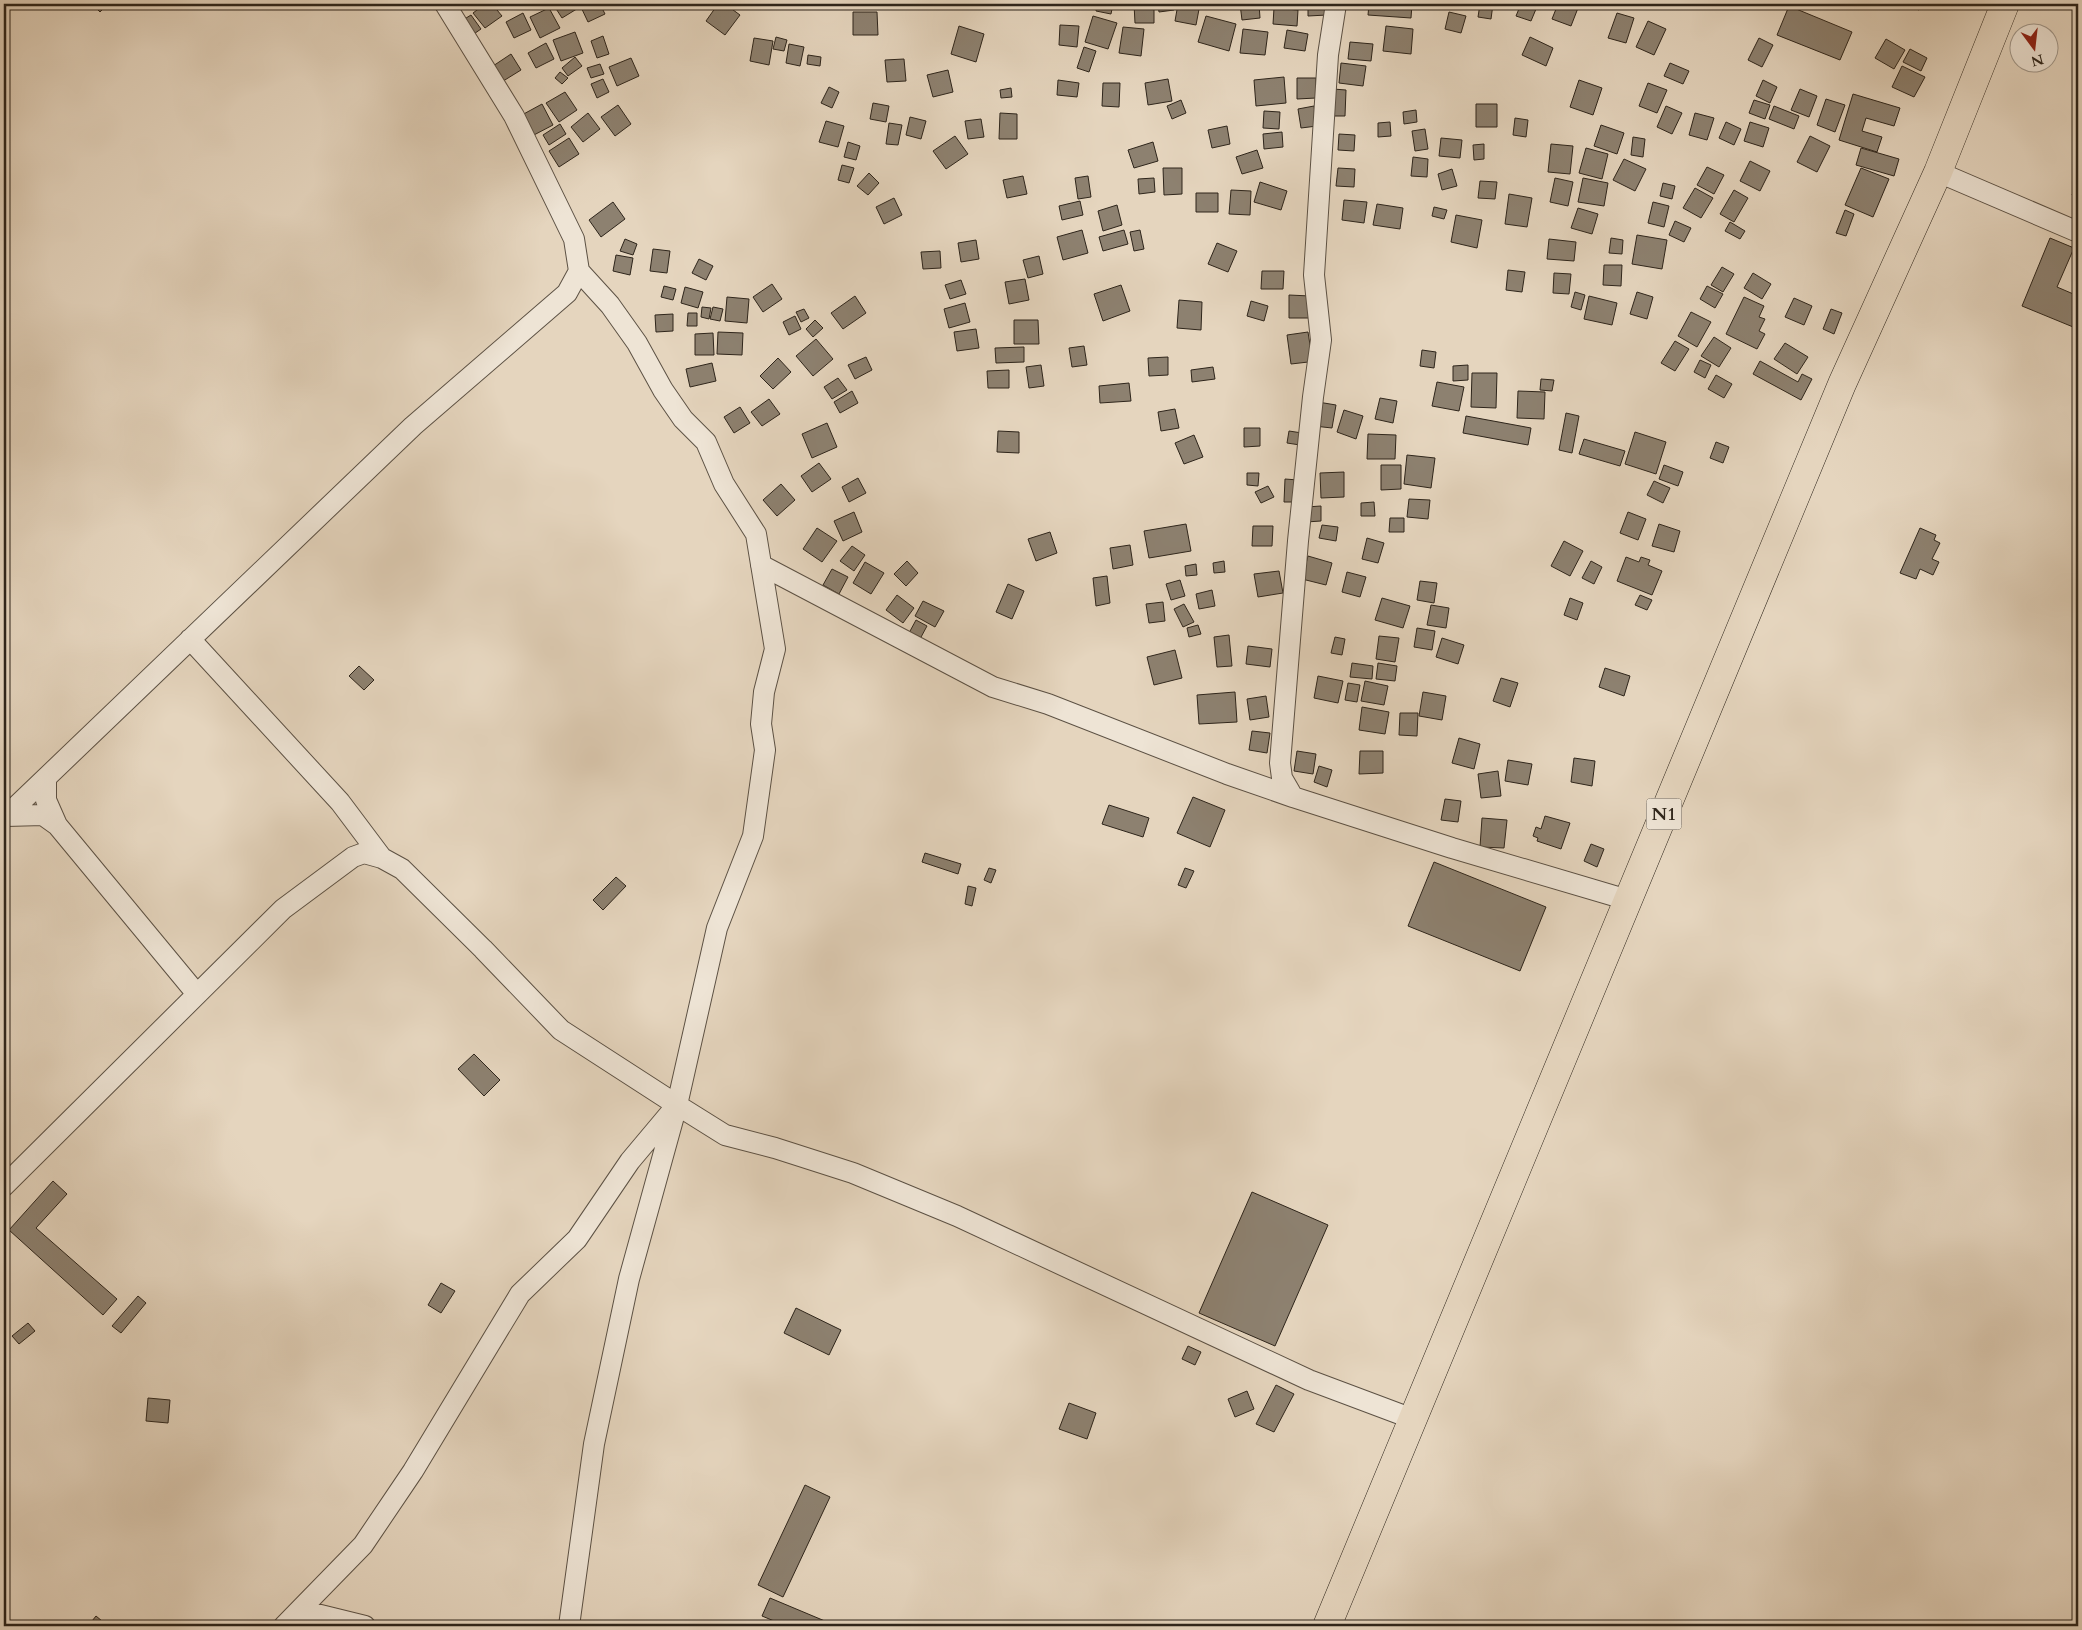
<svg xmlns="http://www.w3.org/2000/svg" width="2082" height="1630" viewBox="0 0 2082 1630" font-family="Cardo,serif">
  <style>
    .building { fill: #8d8170; stroke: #2e251b }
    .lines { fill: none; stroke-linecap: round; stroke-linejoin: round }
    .street-casing { stroke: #5c5144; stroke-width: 22 }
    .highway-casing { stroke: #2e251b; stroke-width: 29 }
    .street { stroke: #eee4d5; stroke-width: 20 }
    .highway { stroke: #e5d5be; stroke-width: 28 }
    .labels { text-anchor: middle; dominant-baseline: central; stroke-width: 4.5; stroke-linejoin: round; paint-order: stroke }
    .shield { fill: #eee4d5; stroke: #685e53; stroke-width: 1 }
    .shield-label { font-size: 18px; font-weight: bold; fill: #2e251b }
  </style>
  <rect width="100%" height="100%" fill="#e5d5be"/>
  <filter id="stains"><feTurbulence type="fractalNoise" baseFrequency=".004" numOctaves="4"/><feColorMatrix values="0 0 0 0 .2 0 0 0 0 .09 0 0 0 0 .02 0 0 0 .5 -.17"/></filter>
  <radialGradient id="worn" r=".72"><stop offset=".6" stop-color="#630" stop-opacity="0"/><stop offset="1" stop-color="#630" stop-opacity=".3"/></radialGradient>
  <path class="building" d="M92,4H106L107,5L100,12Z
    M116,4H125L121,9Z
    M485,4H492L502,16L485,28L473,13Z
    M553,4H578L580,7L562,18Z
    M582,4H600L605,14L588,22L580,5Z
    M718,4H725L740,15L725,35L706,21Z
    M1097,4H1113L1111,14L1096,11Z
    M1134,4H1154V23H1135Z
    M1158,4H1173L1174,10L1159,12Z
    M1178,4H1200L1196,25L1175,21Z
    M1240,4H1259L1260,18L1242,20Z
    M1308,4H1327V15L1308,16Z
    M1369,4H1412L1411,18L1368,15Z
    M1451,4H1468V8L1451,6Z
    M1480,4H1493L1491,19L1478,17Z
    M1521,4L1536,9L1531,21L1516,16Z
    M1558,4H1569L1578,8L1571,26L1552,19Z
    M1905,4H1922L1919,10Z
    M1789,6L1852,32L1840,60L1777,35Z
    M549,8L560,28L540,38L530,17Z
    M1274,8L1298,10L1297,26L1273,24Z
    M853,12H877L878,35H853Z
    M1449,12L1466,16L1461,33L1445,29Z
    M523,13L531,30L514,38L506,22Z
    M1617,13L1634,18L1626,43L1608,38Z
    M471,15L481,29L468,38L458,23Z
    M1093,16L1117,23L1108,49L1085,42Z
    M1206,16L1236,24L1229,51L1198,42Z
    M1648,21L1666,29L1654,55L1636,47Z
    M1060,25L1079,26L1077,47L1059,45Z
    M959,26L984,34L976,62L951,54Z
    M1386,26L1413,29L1411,54L1383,51Z
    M1123,27L1144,29L1141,56L1119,53Z
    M1243,29L1268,32L1265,55L1240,53Z
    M1287,30L1308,34L1305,51L1284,48Z
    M575,32L583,53L561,61L553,40Z
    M603,36L609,54L597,58L591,41Z
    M776,37L787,40L784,51L773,49Z
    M1530,37L1553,48L1546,66L1522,55Z
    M754,38L773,41L769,65L750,61Z
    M1759,38L1773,45L1762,67L1748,60Z
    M1886,39L1905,50L1894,69L1875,58Z
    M1350,42L1373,44L1371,61L1348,59Z
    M546,43L554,59L536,68L528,53Z
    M789,44L804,47L800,66L786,63Z
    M1084,47L1096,51L1089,72L1077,68Z
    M1910,49L1927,58L1921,71L1903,62Z
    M511,54L521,70L500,83L490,68Z
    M808,55L821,57L820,66L807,64Z
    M575,57L582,66L568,76L562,68Z
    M631,58L639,76L617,86L609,67Z
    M904,59L906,81L887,82L885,60Z
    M1341,63L1366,66L1363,86L1339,83Z
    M1670,63L1689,71L1683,84L1664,76Z
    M600,64L604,74L591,78L587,68Z
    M1902,66L1925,77L1914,97L1892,87Z
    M948,70L953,92L933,97L927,75Z
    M560,72L568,78L562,84L555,78Z
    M1284,77L1286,103L1256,106L1254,80Z
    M1297,78H1316V98L1297,99Z
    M603,79L609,92L597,98L591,84Z
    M1168,79L1172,101L1148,105L1145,83Z
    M1058,80L1079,83L1077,97L1057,95Z
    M1579,80L1602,88L1593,115L1570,107Z
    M1763,80L1777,87L1770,103L1756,96Z
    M1103,83H1120L1119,107L1102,106Z
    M1648,83L1667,90L1657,113L1639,106Z
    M829,87L839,92L832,108L821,103Z
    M1011,88L1012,97L1001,98L1000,90Z
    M1333,89L1346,90L1345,116H1332Z
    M1800,89L1817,96L1809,117L1791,110Z
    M565,92L577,110L559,122L546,103Z
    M1853,94L1900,108L1894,126L1866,118L1862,131L1882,137L1877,152L1839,140Z
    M1826,99L1845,105L1835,132L1817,125Z
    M1181,100L1186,113L1172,119L1167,106Z
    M1754,100L1770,105L1765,119L1749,113Z
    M873,103L889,106L886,122L870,119Z
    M542,104L553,125L532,136L520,116Z
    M1476,104H1497V127H1476Z
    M618,105L631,124L615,136L601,117Z
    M1314,106L1317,126L1301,128L1298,109Z
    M1666,106L1682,113L1672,134L1657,127Z
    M1774,106L1799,116L1794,129L1769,119Z
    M1416,110L1417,122L1404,124L1403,112Z
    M1264,111L1280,112L1279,129L1263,128Z
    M588,113L600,129L583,142L571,127Z
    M1000,113L1017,114V139H999Z
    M1695,113L1714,118L1707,140L1689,135Z
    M910,117L926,121L921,139L906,135Z
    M1515,118L1528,120L1526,137L1513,135Z
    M981,119L984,137L968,139L965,121Z
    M826,121L844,126L838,147L819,142Z
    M1390,122L1391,136L1378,137V123Z
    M1726,122L1741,129L1734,145L1719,138Z
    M1750,122L1769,128L1763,147L1744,141Z
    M889,123L902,125L898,145L886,144Z
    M560,124L566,134L549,145L543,135Z
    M1601,125L1624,133L1617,154L1594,146Z
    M1227,126L1230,144L1212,148L1208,130Z
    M1425,129L1428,149L1415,151L1412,131Z
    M1282,132L1283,147L1264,149L1263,134Z
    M1339,134L1355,135L1354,151L1338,150Z
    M955,136L968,154L946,169L933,151Z
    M1810,136L1830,146L1817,172L1797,162Z
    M1633,137L1645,139L1643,157L1631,155Z
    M569,138L579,154L559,167L549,151Z
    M1441,138L1462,140L1460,158L1439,156Z
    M848,142L860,146L856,160L844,157Z
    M1153,142L1158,161L1134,168L1128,150Z
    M1484,144V159L1474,160L1473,145Z
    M1551,144L1573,146L1570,174L1548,172Z
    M1586,148L1608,154L1602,179L1579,173Z
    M1861,148L1899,159L1894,176L1856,165Z
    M1257,150L1263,168L1242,174L1236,157Z
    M1413,157L1428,159L1427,177L1411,176Z
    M1624,159L1646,169L1635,191L1613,180Z
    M1750,161L1770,171L1760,191L1740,181Z
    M842,165L854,168L849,183L838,180Z
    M1707,167L1724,175L1714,194L1697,185Z
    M1163,168H1182V194L1164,195Z
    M1338,168L1355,169L1354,187L1336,186Z
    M1861,168L1889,179L1873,217L1845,205Z
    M1452,169L1457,186L1442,190L1438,174Z
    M869,173L879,183L868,195L857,186Z
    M1023,176L1027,194L1007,198L1003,180Z
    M1088,176L1091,197L1078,199L1075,178Z
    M1154,178L1155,192L1139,194L1138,179Z
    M1555,178L1573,182L1568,206L1550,202Z
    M1583,178L1608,183L1604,206L1578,202Z
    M1480,181L1497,182L1495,199L1478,198Z
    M2078,181V197L2072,195Z
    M1260,182L1287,191L1281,210L1254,202Z
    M1663,183L1675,186L1672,199L1660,196Z
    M1695,188L1713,198L1701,218L1683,208Z
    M1231,190L1251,191L1250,215L1229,214Z
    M1734,190L1748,198L1734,222L1720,214Z
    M1196,193H1218V212H1196Z
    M1509,194L1532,198L1527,227L1505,224Z
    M894,198L902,215L884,224L876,207Z
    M1344,200L1367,202L1364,223L1342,220Z
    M1080,201L1083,215L1062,220L1059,206Z
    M613,202L625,219L601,237L589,220Z
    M1653,202L1669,206L1664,227L1648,223Z
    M1377,204L1403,208L1400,229L1373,225Z
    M1117,205L1122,225L1103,231L1098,211Z
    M1434,207L1447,210L1444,219L1432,216Z
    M1578,208L1598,214L1592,234L1571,228Z
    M1845,210L1854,214L1846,236L1836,233Z
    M1456,215L1482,220L1477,248L1451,242Z
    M1675,221L1691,228L1684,242L1669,235Z
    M1730,222L1745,231L1740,239L1725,231Z
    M1082,230L1088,253L1063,260L1057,237Z
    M1124,230L1128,244L1103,251L1099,237Z
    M1140,230L1144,249L1134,251L1130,232Z
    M1637,235L1667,240L1662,269L1632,264Z
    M1611,238L1623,240L1622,254L1609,253Z
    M2050,238L2074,248L2057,287L2078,296V329L2022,306Z
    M625,239L637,244L633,255L620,251Z
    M1549,239L1576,242L1574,261L1547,259Z
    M976,240L979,259L961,262L958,243Z
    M1217,243L1237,251L1228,272L1208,264Z
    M653,249L670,251L667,273L650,271Z
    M940,251L941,268L923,269L921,252Z
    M616,255L633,258L630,275L613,271Z
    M1039,256L1043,274L1028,278L1023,260Z
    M699,259L713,266L706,280L692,273Z
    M1604,265H1622L1621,286L1603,285Z
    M1722,267L1734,274L1723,292L1711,285Z
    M1508,270L1525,272L1522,292L1506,290Z
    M1262,271H1284L1283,289H1261Z
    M1554,273L1571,274L1569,294L1553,293Z
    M1753,273L1771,284L1762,299L1744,288Z
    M1025,279L1029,300L1009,304L1005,282Z
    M961,280L966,294L950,299L945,285Z
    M772,284L782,299L763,312L753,297Z
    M1121,285L1130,311L1103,321L1094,294Z
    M664,286L676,289L673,300L661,297Z
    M1707,286L1723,294L1715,308L1700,299Z
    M685,287L703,292L698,308L681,303Z
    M1575,292L1585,295L1581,310L1571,307Z
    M1637,292L1653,297L1647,319L1630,314Z
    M1289,295L1310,296L1309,318H1289Z
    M855,296L866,313L843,329L831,313Z
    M1589,296L1617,303L1612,325L1584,319Z
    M727,297L749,299L747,323L725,321Z
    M1744,297L1764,306L1759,317L1765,319L1759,331L1765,334L1757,349L1726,334Z
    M1794,298L1812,306L1804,325L1785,317Z
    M1179,300L1202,302L1201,330L1177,328Z
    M1251,301L1268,306L1264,321L1247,316Z
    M965,303L970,322L949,328L944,309Z
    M702,307L711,308L709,319L701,317Z
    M713,307L723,309L720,321L710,319Z
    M804,309L809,318L801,322L796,312Z
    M1831,309L1842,313L1834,334L1823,329Z
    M1691,312L1711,322L1697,347L1678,336Z
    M688,313H697V326H687Z
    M673,314V331L656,332L655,315Z
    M795,316L801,329L789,335L783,322Z
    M815,320L823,328L813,337L806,329Z
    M1014,320H1038L1039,344H1014Z
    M976,329L979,348L957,351L954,332Z
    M718,332L743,333L742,355L717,354Z
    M1308,332L1310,345L1315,344L1317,361L1291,364L1287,335Z
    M713,333L714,355H695V334Z
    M1714,337L1731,348L1719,367L1701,356Z
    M816,339L833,359L813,376L796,356Z
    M1675,341L1689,349L1675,371L1661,363Z
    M1785,343L1808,357L1797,374L1774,359Z
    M1084,346L1087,365L1072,367L1069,348Z
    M1024,347V362L996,363L995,348Z
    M1422,350L1436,352L1434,368L1420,366Z
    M866,357L872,370L855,379L848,365Z
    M1168,357V375L1149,376L1148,358Z
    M778,358L791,372L773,389L760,376Z
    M1700,360L1711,365L1705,378L1694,372Z
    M1760,361L1798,382L1802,374L1812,379L1801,400L1753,374Z
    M712,363L716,381L690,387L686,369Z
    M1041,365L1044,386L1029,388L1026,367Z
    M1468,365V380L1453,381V366Z
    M1213,367L1215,379L1192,382L1191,370Z
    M1009,370V388H988L987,371Z
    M1472,373H1497L1496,408L1471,407Z
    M1716,375L1732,384L1724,398L1708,389Z
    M838,378L847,390L832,399L824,387Z
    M1541,379L1554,380L1552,391L1540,390Z
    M1437,382L1464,387L1459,411L1432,406Z
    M1129,383L1131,401L1100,403L1099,386Z
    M852,391L858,403L840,413L834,402Z
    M1518,391L1545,392L1544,419L1517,418Z
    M1380,398L1397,401L1393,423L1375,419Z
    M769,399L780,414L762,426L751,412Z
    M1318,402L1336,405L1332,428L1314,426Z
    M740,407L750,423L734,433L724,417Z
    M1175,409L1179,428L1161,431L1158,412Z
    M1344,410L1363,416L1356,439L1337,432Z
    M1566,413L1579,416L1572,453L1559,450Z
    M1466,416L1531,428L1528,445L1463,433Z
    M827,423L837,447L812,458L802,434Z
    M1244,428H1260V446L1244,447Z
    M998,431L1019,432V453L997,452Z
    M1289,431L1302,433L1300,445L1287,443Z
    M1635,432L1666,442L1656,474L1625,464Z
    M1368,434L1396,435L1395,459H1367Z
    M1194,435L1203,457L1184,464L1175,443Z
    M1584,439L1625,451L1620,466L1579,454Z
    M1716,442L1729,447L1723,463L1710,458Z
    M1407,455L1435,458L1431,488L1404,484Z
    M819,463L831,479L812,492L801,476Z
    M1381,465H1401V489L1381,490Z
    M1664,465L1683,472L1678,486L1659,479Z
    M1344,472V497L1321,498L1320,473Z
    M1247,473H1259L1258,486L1247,485Z
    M858,478L866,493L849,502L842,487Z
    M1285,479L1298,480L1297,502H1284Z
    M1654,481L1670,488L1663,503L1647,495Z
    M781,484L795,500L777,516L763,500Z
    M1268,486L1274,497L1261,503L1255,492Z
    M1409,499L1430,500L1428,519L1407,517Z
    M1374,502L1375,516H1361V503Z
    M1321,506V521L1306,522V507Z
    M854,512L862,532L843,541L834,521Z
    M1628,512L1646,519L1638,540L1620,533Z
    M1390,518H1404V532H1389Z
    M1186,524L1191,551L1149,558L1144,531Z
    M1659,524L1680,531L1674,552L1652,546Z
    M1322,525L1338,527L1336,541L1319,538Z
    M1253,526H1273L1272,546H1252Z
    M817,528L837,541L822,562L803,549Z
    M1920,528L1936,535L1934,540L1940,543L1932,559L1939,562L1933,575L1920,569L1916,579L1900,573Z
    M1050,532L1057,553L1036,561L1028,539Z
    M1367,538L1384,543L1378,563L1362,559Z
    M1564,541L1583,551L1570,576L1551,566Z
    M1130,545L1133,565L1113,569L1110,548Z
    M852,546L865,555L854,571L840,561Z
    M1308,556L1332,563L1326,585L1302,579Z
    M1626,557L1639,562L1641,557L1650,560L1648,565L1662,571L1652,595L1617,581Z
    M907,561L918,573L906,586L894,574Z
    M1224,561L1225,572L1214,573L1213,563Z
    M1591,561L1602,567L1594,584L1582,578Z
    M865,562L884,573L871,594L853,583Z
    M1196,564L1197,575L1186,576L1185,566Z
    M832,569L848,577L839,594L823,585Z
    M1279,571L1283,593L1258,597L1254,574Z
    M1347,572L1366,577L1360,597L1342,592Z
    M1107,576L1110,603L1096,606L1093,578Z
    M1180,580L1185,596L1171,600L1166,584Z
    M1420,581L1437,583L1434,603L1417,600Z
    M1008,584L1024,591L1012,619L996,612Z
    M1212,590L1215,606L1199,609L1196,594Z
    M897,595L914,608L903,623L886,610Z
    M1640,595L1652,600L1647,610L1635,605Z
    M1382,598L1410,606L1403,628L1375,620Z
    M1570,598L1583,603L1577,620L1564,615Z
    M923,601L944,611L935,627L915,616Z
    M1163,602L1165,621L1149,623L1146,604Z
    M1184,604L1194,622L1183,627L1174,609Z
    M1431,605L1449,608L1446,628L1427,625Z
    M916,620L927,626L920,639L909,633Z
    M1198,625L1201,634L1189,637L1187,628Z
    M1417,628L1435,631L1432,650L1414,647Z
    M1229,635L1232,666L1217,667L1214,637Z
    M1379,636L1399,638L1395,662L1376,659Z
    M1335,637L1345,639L1342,655L1331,653Z
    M1442,638L1464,645L1458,664L1436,657Z
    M1248,646L1272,649L1270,667L1246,664Z
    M1175,650L1182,678L1154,685L1147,657Z
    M1352,663L1373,666L1372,679L1350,677Z
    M1378,663L1397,666L1395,681L1376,679Z
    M359,666L374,680L364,690L349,676Z
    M1605,668L1630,676L1624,696L1599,687Z
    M1318,676L1343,681L1338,703L1314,698Z
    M1501,678L1518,683L1510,707L1493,701Z
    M1365,681L1388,686L1384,705L1361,701Z
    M1348,683L1360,685L1357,702L1345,700Z
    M1235,692L1237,722L1199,724L1197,695Z
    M1423,692L1446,696L1442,720L1419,716Z
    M1266,696L1269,717L1250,720L1247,699Z
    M1362,707L1389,712L1385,734L1359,730Z
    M1400,713H1418L1417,736L1399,735Z
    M1252,731L1270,733L1267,753L1249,750Z
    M1459,738L1480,744L1474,769L1452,763Z
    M1297,751L1316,754L1313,774L1294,771Z
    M1360,751H1383V773L1359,774Z
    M1574,758L1595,761L1592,786L1571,782Z
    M1508,760L1532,764L1528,785L1505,781Z
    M1319,766L1332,770L1327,787L1314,782Z
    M1498,771L1501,796L1481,798L1478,774Z
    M1193,797L1225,810L1210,847L1177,833Z
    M1445,799L1461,801L1458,822L1441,820Z
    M1109,805L1149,818L1143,837L1102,824Z
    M1545,816L1570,823L1561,849L1537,841L1538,838L1533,836L1536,827L1541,829Z
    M1482,818L1507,820L1504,848L1480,847Z
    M1591,844L1604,849L1597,867L1584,861Z
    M925,853L961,864L958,874L922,862Z
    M1434,862L1546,907L1520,971L1408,926Z
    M989,868L996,870L991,883L984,880Z
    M1185,868L1194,871L1186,888L1178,885Z
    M616,877L626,886L603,910L593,900Z
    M968,886L976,888L972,906L965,904Z
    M474,1054L500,1080L484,1096L458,1069Z
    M53,1181L67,1194L36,1228L117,1299L103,1315L9,1230Z
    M1252,1192L1328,1225L1275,1346L1199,1313Z
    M441,1283L455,1291L441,1313L428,1305Z
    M138,1296L146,1303L121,1333L112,1326Z
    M796,1308L841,1330L829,1355L784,1333Z
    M28,1323L35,1331L19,1344L12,1336Z
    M1188,1346L1201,1352L1195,1365L1182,1359Z
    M1276,1385L1294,1394L1274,1432L1256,1424Z
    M1247,1391L1254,1409L1235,1417L1228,1399Z
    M148,1398L170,1400L168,1423L146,1421Z
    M1069,1403L1096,1413L1087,1439L1059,1429Z
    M805,1485L830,1497L783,1597L758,1585Z
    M770,1598L832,1624L831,1626H786L762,1616Z
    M96,1616L108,1626H88Z"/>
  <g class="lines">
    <defs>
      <path id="street" d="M1336,4L1328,55L1314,275L1321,340L1313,397L1298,541L1280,763L1282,778L1293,797L1452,848L1628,900
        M1938,172L2078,232
        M761,565L993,687L1048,704L1227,774L1293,797
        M190,639L340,802L382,858
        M46,778V800L57,825L196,993
        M6,816L43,815L57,825
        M4,818L413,426L567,293L579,271L574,239L514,116L445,4
        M4,1186L283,909L353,857L364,853L382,858L402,869L483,949L561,1030L677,1105
        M300,1610L365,1626
        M284,1626L363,1545L413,1471L520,1294L577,1239L630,1161L677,1105L717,928L753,836L765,750L761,724L764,692L775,649L756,534L724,484L706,442L683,419L663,390L637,343L610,305L579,271
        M569,1626L594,1444L629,1279L677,1105L725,1135L775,1148L853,1173L957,1216L1309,1380L1413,1419"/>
      <path id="highway" d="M1327,1626L1842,384L1938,172L2005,4"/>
    </defs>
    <use href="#street" class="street-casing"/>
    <use href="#highway" class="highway-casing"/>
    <use href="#street" class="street"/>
    <use href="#highway" class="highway"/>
  </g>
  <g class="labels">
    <rect class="shield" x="1646.5" y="798.5" width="35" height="31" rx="4"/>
    <g class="shield-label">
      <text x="1664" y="814">N1</text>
    </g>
  </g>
  <rect width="2082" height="1630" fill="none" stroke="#e5d5be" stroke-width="20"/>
  <rect x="5" y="5" width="2072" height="1620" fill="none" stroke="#2e251b" stroke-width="2.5"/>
  <rect x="10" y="10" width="2062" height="1610" fill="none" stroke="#2e251b"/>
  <g transform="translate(2034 48) rotate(165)"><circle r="24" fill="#eee4d5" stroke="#a1988b"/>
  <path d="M0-4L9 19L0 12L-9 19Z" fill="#8f2418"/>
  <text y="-8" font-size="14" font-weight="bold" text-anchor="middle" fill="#2e251b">N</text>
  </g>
  <rect width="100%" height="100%" filter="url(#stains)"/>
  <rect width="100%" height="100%" fill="url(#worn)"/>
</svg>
